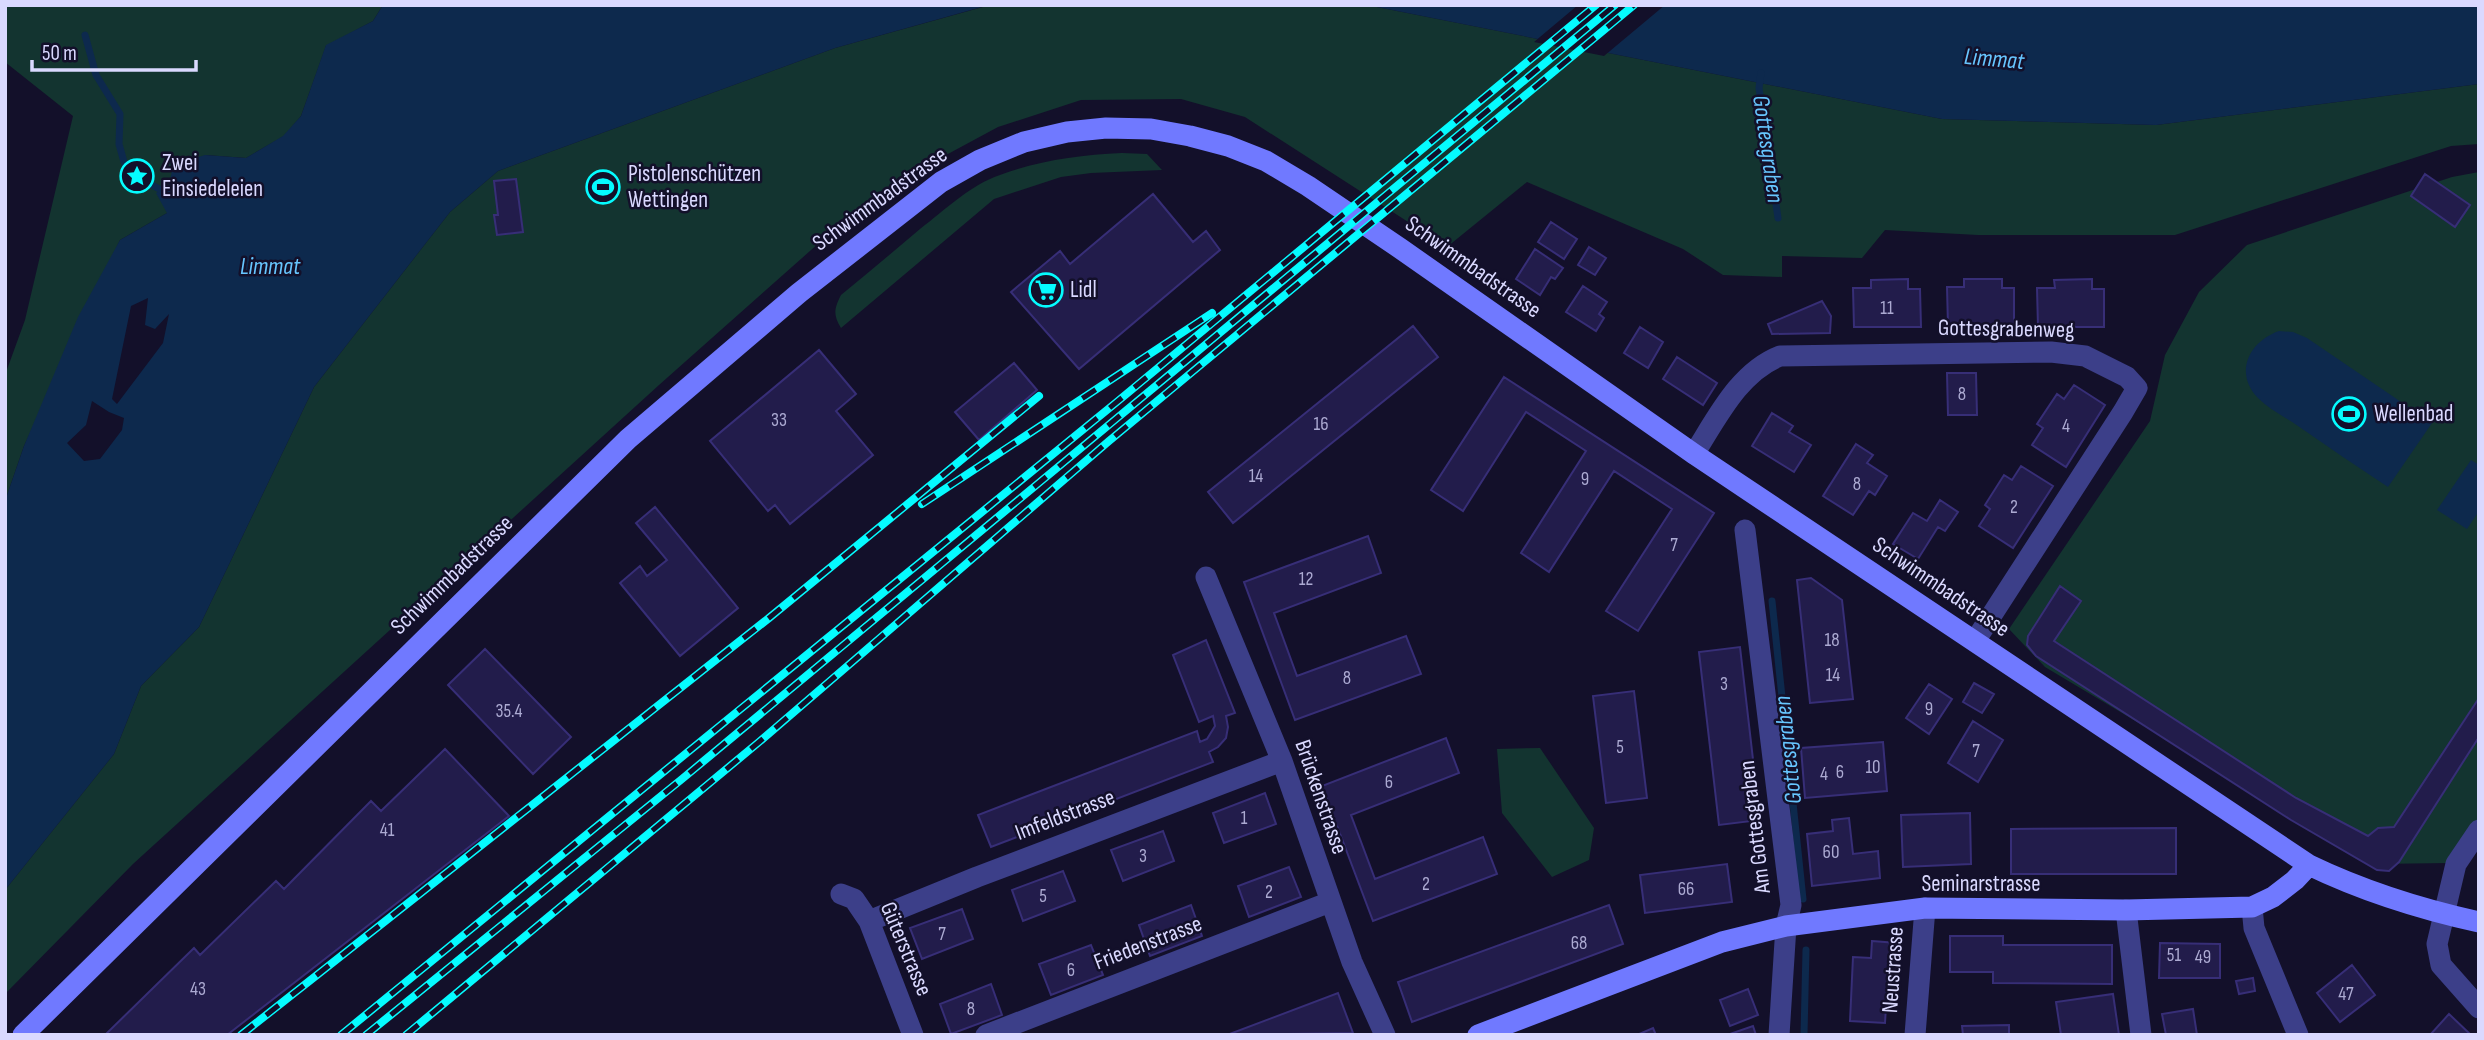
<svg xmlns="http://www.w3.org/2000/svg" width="2484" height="1040" viewBox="0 0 2484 1040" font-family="'Sofia Sans Condensed',sans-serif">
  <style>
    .green { fill: #133430 }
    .water { fill: #0d294d; fill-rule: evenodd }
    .pier { fill: #13102a }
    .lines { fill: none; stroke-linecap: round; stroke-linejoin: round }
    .stream { stroke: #0d294d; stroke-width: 7 }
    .building { fill: #221c4b; stroke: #372e77; stroke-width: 2 }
    .street { stroke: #3c3f89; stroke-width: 21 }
    .secondary { stroke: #7079ff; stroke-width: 21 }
    .rail-casing { stroke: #05fbff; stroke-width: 8 }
    .rail { stroke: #13102a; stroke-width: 5; stroke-dasharray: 16; stroke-linecap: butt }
    .labels { text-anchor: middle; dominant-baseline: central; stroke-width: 5; stroke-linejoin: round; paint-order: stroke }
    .number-label { font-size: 19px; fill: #acaad2 }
    .poi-label { font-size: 23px; fill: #dad9ff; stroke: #13102a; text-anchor: start }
    .street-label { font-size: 23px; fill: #dad9ff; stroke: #13102a }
    .water-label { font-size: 24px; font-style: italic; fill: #67c6ff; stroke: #13102a }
  </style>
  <rect width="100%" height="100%" fill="#13102a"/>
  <path class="green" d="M5,5H383L373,21L326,46L301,116L284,136L246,158L205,155L167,213L120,240L24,446L5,501V375L25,320L73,116L5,62Z
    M990,5H1367L1942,119L2156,125L2479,84V144L2451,146L2175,235H1978L1885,230L1862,258L1782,256V277L1723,275L1683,249L1527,182L1447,247L1245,117L1181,99L1081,100L998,127L909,175L855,211L659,385L133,864L5,994V890L114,754L141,686L199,627L314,387L450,212L498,171L835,48Z
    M1122,153L1147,154L1162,170L1091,173L1061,177L994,199L841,328C833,315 834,309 841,295C868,273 894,251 920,229C945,210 970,185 1000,175C1041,160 1079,155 1122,153Z
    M2479,172V818L2449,863L2375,864L2045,667L2009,629L2150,421L2165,355L2199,292L2247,245L2452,177Z
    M1540,748L1594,828L1589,860L1552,877L1502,813L1497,749Z"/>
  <path class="water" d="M383,5H989L835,48L498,171L450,212L314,387L199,627L141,686L114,754L5,890V501L24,446L78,317L120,240L167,213L156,193L169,186L173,165L205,155L246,158L283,136L301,116L326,45L373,21ZM148,298L145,325L155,329L169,314L163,343L117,404L112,399L131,306ZM92,401L109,412L124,418L122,430L100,459L84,461L67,443L86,425Z
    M1367,5H2479V84L2156,125L1942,119Z
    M2279,331L2293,332L2307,338L2432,423L2388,487C2358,467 2328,447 2298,426C2285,417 2269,409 2258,398C2233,372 2250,341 2279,331Z
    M2471,460L2479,465V511L2467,529L2437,510Z"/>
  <path class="pier" d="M1578,5H1665L1604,56L1534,42Z"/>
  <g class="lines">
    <path class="stream" d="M85,35L96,75L120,114L119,144L124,162L138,177L168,194
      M1761,73L1759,88L1778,218
      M1772,601L1803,899
      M1804,1035L1806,950"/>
  </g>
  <path class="building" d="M2425,174L2470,205L2455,227L2411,196Z
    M516,179L523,232L497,235L494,215H498L494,181Z
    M1153,194L1193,242L1206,231L1220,250L1079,369L1011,292L1060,251L1070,264Z
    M1551,222L1577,239L1564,259L1538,242Z
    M1589,247L1606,258L1595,275L1578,265Z
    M1535,249L1563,268L1555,279L1551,277L1540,295L1516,279Z
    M1908,279V289H1920L1921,327H1854L1853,288H1871V280Z
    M1964,279H2002V288H2014V326H1948L1947,287H1964Z
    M2092,279V289H2104V327H2038L2037,288H2055L2054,280Z
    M1583,286L1607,302L1599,314L1604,318L1596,331L1566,312Z
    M1822,301L1831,316L1830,333L1772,334L1768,324Z
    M1413,326L1438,357L1233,523L1208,492Z
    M1640,327L1663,342L1648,368L1624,353Z
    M819,350L856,394L836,411L873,455L790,524L775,505L768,511L710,441Z
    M1677,357L1717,383L1703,405L1663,379Z
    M1014,363L1037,390L979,440L955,412Z
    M1947,373H1976L1977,415H1948Z
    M1504,377L1714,513L1638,631L1606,611L1672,509L1614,471L1549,572L1521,553L1586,451L1526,412L1463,511L1431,490Z
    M2074,385L2105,405L2066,467L2032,445L2043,428L2037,424L2057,394L2064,399Z
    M1772,413L1793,426L1789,432L1811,445L1794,472L1752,446Z
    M1856,444L1873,455L1867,463L1887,476L1875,495L1869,491L1853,515L1823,496Z
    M2021,466L2053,486L2013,548L1979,526L1990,509L1985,505L2004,475L2012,480Z
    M1940,500L1958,512L1945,531L1938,527L1918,559L1893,544L1913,513L1927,521Z
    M655,507L738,608L680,656L620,583L640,566L647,576L667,560L636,523Z
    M1368,536L1381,573L1274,613L1297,676L1406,636L1421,674L1295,720L1244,582Z
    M1811,578L1842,600L1853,699L1810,703L1797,580Z
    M2060,586L2081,601L2054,641L2296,798L2368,836L2378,828L2394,827L2479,698V737L2399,862L2389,871L2377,870L2291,820L2036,656L2027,645L2028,636Z
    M1206,640L1235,713L1226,716L1228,727L1226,738L1218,747L1209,752L1213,762L991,847L978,815L1197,731L1200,742L1207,739L1215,726L1213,716L1199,722L1173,655Z
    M1740,647L1760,820L1719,825L1699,652Z
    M485,649L571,737L533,774L448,685Z
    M1974,683L1994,694L1982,713L1963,702Z
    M1929,684L1952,699L1929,734L1906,718Z
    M1634,691L1647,798L1606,803L1593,696Z
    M1973,721L2003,740L1978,782L1948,763Z
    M1446,738L1459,773L1351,815L1375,879L1483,837L1497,874L1373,921L1322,786Z
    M1883,742L1887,791L1805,798L1801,748Z
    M445,749L509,816L227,1035H105L194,948L200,955L276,881L284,889L371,801L381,811Z
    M1265,793L1276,824L1224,843L1213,813Z
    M1970,813L1971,864L1903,867L1901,815Z
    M1849,818L1853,854L1878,851L1880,878L1812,886L1807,834L1833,831L1832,820Z
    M2176,828V874H2011V829Z
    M1163,831L1174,861L1123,881L1111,850Z
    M1727,864L1732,902L1645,913L1640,875Z
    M1289,867L1301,897L1249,917L1238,886Z
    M1063,871L1075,901L1023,921L1012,890Z
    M1191,905L1202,936L1150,956L1139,925Z
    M1609,905L1623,944L1412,1022L1398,982Z
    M962,909L973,939L922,959L910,928Z
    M1950,936H2003V945H2112V984L1993,983V972H1950Z
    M1872,941L1897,943L1896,973H1888L1885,1023L1850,1021L1853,957L1871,958Z
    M2160,943L2220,944V978H2159Z
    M1091,945L1103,975L1051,995L1039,964Z
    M2352,965L2375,995L2340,1022L2317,993Z
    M2253,978L2255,991L2239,994L2236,981Z
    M991,984L1002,1015L951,1034L940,1004Z
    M1748,989L1758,1015L1730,1026L1720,1000Z
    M1338,993L1353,1033L1227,1035Z
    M2113,994L2119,1035H2061L2056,1002Z
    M2193,1009L2197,1035H2166L2162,1014Z
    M2449,1014L2471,1035H2430Z
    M2009,1025V1035H1963L1962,1026Z
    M1753,1026L1756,1035H1730V1034Z
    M1653,1028L1656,1035H1637Z"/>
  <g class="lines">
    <path class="street" d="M1694,454C1717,418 1739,372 1780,356L2051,352L2085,356L2127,377L2137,388L2123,412L1975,641
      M1745,530L1791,905L1786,926L1779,1035
      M1206,577L1282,761L1352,962L1385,1035
      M2479,830L2456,864L2437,944L2441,965L2479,1008
      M841,894L854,899L869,921L913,1035
      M2252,907L2254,928L2298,1035
      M2126,910L2141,1035
      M869,921L977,877L1282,761
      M986,1035L1330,902
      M1915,1035L1925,908"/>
    <path class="secondary" d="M23,1035L628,439L799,293L941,182L980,160L1024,142L1067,132L1106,128L1151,129L1190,136L1228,146L1266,161L1308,186L1401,249L1694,454L2309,865C2363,891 2420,909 2479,922
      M1478,1035L1722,942L1786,926L1925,908L2126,910L2252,907L2273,897L2295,880L2309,865"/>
    <defs>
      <path id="rail" d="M922,504L1212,313
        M241,1035L769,618L1039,396
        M341,1035L1118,401L1596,5
        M366,1035L682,779L1615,5
        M406,1035L759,742L1109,441L1634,5"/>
    </defs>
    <use href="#rail" class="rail-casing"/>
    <use href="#rail" class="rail"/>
  </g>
  <defs>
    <symbol id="sight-ring" viewBox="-11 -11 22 22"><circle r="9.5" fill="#13102a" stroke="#05fbff" stroke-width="1.5"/><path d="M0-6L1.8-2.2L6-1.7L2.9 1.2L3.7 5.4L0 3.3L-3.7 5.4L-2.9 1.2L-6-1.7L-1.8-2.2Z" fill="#05fbff"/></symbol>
    <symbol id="stadium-ring" viewBox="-11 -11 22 22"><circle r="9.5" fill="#13102a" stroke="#05fbff" stroke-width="1.5"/><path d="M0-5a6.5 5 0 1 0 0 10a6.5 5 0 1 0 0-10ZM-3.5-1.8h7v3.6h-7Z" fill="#05fbff"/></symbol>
    <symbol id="supermarket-ring" viewBox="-11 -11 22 22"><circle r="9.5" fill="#13102a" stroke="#05fbff" stroke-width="1.5"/><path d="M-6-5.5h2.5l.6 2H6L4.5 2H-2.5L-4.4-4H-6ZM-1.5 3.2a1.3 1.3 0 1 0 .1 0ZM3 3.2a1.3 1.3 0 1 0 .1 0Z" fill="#05fbff"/></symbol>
  </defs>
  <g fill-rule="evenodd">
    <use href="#sight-ring" x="118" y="157" width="38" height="38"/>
    <use href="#stadium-ring" x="584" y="168" width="38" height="38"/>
    <use href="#supermarket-ring" x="1027" y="271" width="38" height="38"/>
    <use href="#stadium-ring" x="2330" y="395" width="38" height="38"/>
  </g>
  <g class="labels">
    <g class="number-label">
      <text x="1887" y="308">11</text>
      <text x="1962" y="394">8</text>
      <text x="779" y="420">33</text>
      <text x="1321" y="424">16</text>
      <text x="2066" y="426">4</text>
      <text x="1256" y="476">14</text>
      <text x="1585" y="479">9</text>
      <text x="1857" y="484">8</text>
      <text x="2014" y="507">2</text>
      <text x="1674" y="545">7</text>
      <text x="1306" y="579">12</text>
      <text x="1832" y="640">18</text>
      <text x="1833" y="675">14</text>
      <text x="1347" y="678">8</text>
      <text x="1724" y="684">3</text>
      <text x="1929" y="709">9</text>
      <text x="509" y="711">35.4</text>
      <text x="1620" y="747">5</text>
      <text x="1976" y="751">7</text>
      <text x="1873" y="767">10</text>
      <text x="1840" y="772">6</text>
      <text x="1824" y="774">4</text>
      <text x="1389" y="782">6</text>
      <text x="1244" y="818">1</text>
      <text x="387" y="830">41</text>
      <text x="1831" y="852">60</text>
      <text x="1143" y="856">3</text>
      <text x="1426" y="884">2</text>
      <text x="1686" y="889">66</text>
      <text x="1269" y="892">2</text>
      <text x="1043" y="896">5</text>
      <text x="942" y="934">7</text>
      <text x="1579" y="943">68</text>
      <text x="2174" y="955">51</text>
      <text x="2203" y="957">49</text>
      <text x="1071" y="970">6</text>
      <text x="198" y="989">43</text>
      <text x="2346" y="994">47</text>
      <text x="971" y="1009">8</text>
    </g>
    <g class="poi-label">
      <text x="162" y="163">Zwei<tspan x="162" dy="26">Einsiedeleien</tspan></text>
      <text x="628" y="174">Pistolenschützen<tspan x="628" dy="26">Wettingen</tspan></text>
      <text x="1070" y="290">Lidl</text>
      <text x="2374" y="414">Wellenbad</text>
    </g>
    <g class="street-label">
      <text transform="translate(880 199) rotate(-36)">Schwimmbadstrasse</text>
      <text transform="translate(1473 267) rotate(35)">Schwimmbadstrasse</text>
      <text transform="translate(2006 329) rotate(1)">Gottesgrabenweg</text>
      <text transform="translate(452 575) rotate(-44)">Schwimmbadstrasse</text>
      <text transform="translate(1941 587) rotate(34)">Schwimmbadstrasse</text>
      <text transform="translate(1321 797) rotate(71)">Brückenstrasse</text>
      <text transform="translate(1065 815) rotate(-21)">Imfeldstrasse</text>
      <text transform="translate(1755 827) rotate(-97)">Am Gottesgraben</text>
      <text x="1981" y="884">Seminarstrasse</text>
      <text transform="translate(1148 943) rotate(-21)">Friedenstrasse</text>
      <text transform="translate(906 949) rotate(67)">Güterstrasse</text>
      <text transform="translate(1893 970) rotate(-86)">Neustrasse</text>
    </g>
    <g class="water-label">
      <text transform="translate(1994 59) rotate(5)">Limmat</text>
      <text transform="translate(1768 149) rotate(82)">Gottesgraben</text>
      <text x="270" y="266">Limmat</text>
      <text transform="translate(1788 750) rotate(-96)">Gottesgraben</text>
    </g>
  </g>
  <rect width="2484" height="1040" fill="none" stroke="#dad9ff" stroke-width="14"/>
  <path d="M32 60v10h164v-10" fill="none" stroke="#dad9ff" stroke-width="3.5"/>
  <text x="42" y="60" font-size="21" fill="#dad9ff" stroke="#13102a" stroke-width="5" paint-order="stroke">50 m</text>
</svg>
